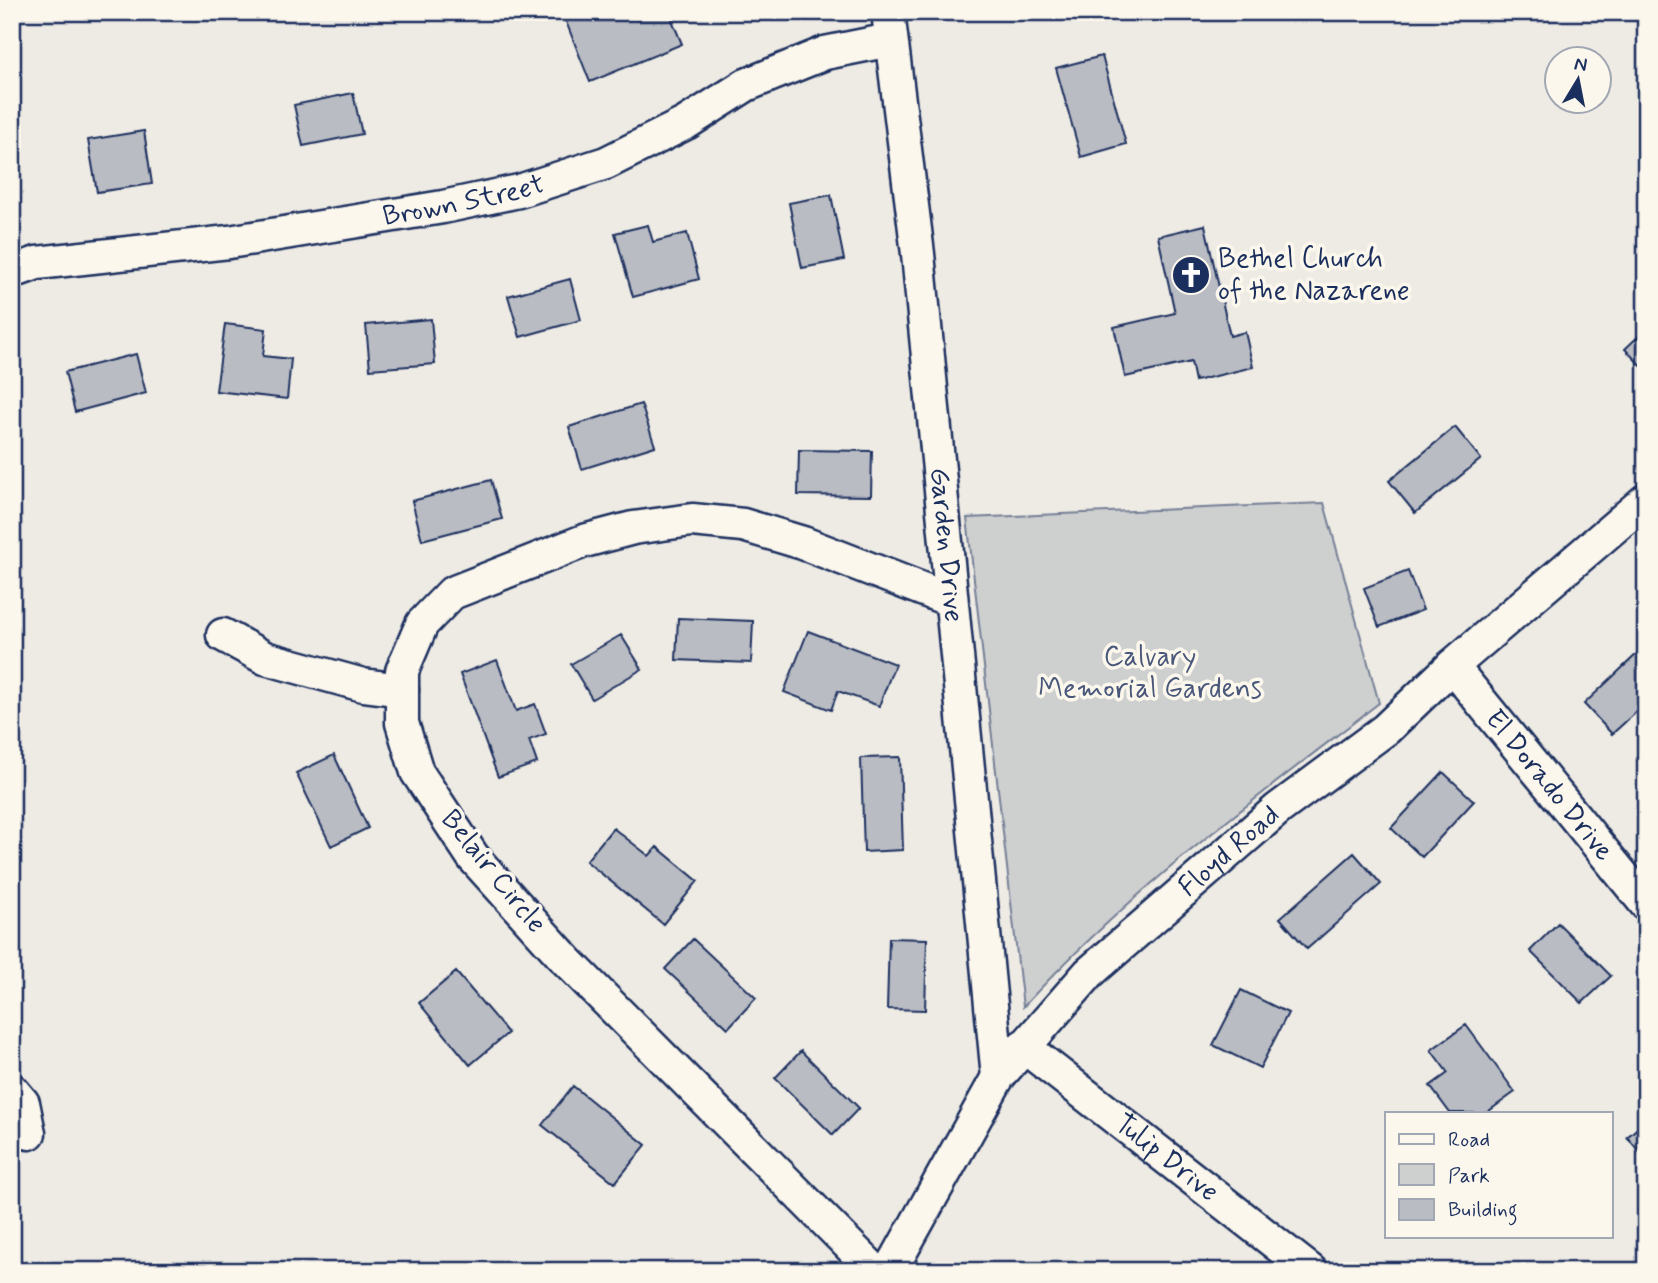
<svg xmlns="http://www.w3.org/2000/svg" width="1658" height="1283" viewBox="0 0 1658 1283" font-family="Mynerve,sans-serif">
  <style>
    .green { fill: #cecfcf; stroke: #747f96; stroke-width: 2 }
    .building { fill: #b9bcc3; stroke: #1b2f5e; stroke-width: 2 }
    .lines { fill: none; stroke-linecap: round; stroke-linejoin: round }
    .minor-casing { stroke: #1b2f5e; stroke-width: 37 }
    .minor { stroke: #fbf7ec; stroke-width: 32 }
    .labels { text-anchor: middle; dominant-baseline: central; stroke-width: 7; stroke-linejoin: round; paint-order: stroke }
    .street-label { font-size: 28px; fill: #1b2f5e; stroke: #fbf7ec }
    .poi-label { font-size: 28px; fill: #1b2f5e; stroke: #fbf7ec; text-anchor: start }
    .park-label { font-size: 28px; fill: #48577a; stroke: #fbf7ec }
  </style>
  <rect width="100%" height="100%" fill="#eeebe4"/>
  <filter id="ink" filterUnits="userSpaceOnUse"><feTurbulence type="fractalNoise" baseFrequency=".0143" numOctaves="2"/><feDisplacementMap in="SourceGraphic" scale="14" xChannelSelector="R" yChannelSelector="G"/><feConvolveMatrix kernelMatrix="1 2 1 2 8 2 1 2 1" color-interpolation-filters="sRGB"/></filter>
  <g filter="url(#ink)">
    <path class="green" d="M1324,503L1379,703C1255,799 1129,891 1023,1007L967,518Z"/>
    <path class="building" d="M582,12H691L672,20L682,44L590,82L565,19Z
      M1102,56L1126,144L1081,157L1056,68Z
      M353,93L362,134L303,146L294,105Z
      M144,131L152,184L97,192L88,140Z
      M831,195L844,260L802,268L789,203Z
      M648,225L653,242L687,233L699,279L633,297L615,233Z
      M1205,225L1230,336L1245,332L1253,367L1195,381L1191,362L1125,377L1114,327L1175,313L1158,236Z
      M570,279L581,320L520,337L508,296Z
      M431,319L435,364L370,369L366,325Z
      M225,324L266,329L263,356L291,359L287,399L216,391Z
      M1646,329V371L1625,349Z
      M136,354L146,393L75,412L65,372Z
      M641,404L655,446L582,469L569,427Z
      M1455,427L1481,459L1415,513L1389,481Z
      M799,450L872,451L871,496L798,495Z
      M491,480L502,519L422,540L412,501Z
      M1408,571L1423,610L1379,627L1364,588Z
      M678,618L753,621L751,663L676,660Z
      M808,631L895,664L879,706L838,691L831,710L784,692Z
      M621,635L642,669L592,699L571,664Z
      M1640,651L1646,657V703L1612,734L1584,704Z
      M497,660L516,711L535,704L546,734L529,740L537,763L498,777L460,674Z
      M334,755L368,828L331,846L296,773Z
      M900,757L903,850L864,852L861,758Z
      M1443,772L1474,801L1422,857L1391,828Z
      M613,828L649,856L657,847L698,881L663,924L586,861Z
      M1354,853L1381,884L1307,949L1280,918Z
      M1558,923L1611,976L1582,1003L1530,951Z
      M889,938L927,939L925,1010L887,1009Z
      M693,939L756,998L728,1028L665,969Z
      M456,972L508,1033L470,1065L419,1003Z
      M1241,990L1288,1013L1260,1068L1213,1045Z
      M1466,1025L1515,1092L1486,1113H1450L1430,1086L1448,1073L1431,1050Z
      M801,1051L859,1108L833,1135L775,1078Z
      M573,1086L646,1145L615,1183L542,1125Z
      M1646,1121V1160L1627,1137Z"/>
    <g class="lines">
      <defs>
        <g id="minor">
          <path id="s1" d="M888,12L918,254L998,1077"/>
          <path id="s2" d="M12,272L37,263L229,242L443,207L519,191L606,163L686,123L746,85L825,53L890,40"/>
          <path d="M223,635L265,658L363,685L402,690"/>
          <path id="s3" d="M1452,666L1646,904"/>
          <path id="s4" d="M1023,1046L1311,1271"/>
          <path d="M12,1090L23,1103L29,1133"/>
          <path d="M875,1271L567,961L473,857L417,772L402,723V671L422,624L452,593L584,541L633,528L692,520L743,525L803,543L950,600"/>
          <path id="s5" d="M890,1271L998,1077L1089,973L1278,809L1386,729L1452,666L1646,500"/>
        </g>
      </defs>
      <use href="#minor" class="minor-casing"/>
      <use href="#minor" class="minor"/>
    </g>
  </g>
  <defs>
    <symbol id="church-disc" viewBox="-11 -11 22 22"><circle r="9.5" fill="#1b2f5e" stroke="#fbf7ec"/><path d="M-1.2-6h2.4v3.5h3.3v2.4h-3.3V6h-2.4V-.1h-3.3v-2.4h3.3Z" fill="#fff"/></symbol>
  </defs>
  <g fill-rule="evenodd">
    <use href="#church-disc" x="1169" y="253" width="44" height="44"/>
  </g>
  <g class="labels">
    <g class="street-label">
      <text stroke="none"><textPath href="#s2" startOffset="458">Brown Street</textPath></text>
      <text stroke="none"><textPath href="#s1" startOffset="536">Garden Drive</textPath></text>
      <text stroke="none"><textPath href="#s3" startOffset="154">El Dorado Drive</textPath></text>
      <text stroke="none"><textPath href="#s5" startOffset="546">Floyd Road</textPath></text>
      <text transform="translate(493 872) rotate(51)">Belair Circle</text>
      <text stroke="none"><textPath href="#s4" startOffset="182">Tulip Drive</textPath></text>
    </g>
    <g class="poi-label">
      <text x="1218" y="259">Bethel Church<tspan x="1218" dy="32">of the Nazarene</tspan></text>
    </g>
    <g class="park-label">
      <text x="1150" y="657">Calvary<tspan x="1150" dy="32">Memorial Gardens</tspan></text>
    </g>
  </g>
  <rect width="1658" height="1283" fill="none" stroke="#fbf7ec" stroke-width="42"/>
  <rect x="21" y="21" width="1616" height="1241" fill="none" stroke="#1b2f5e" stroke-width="2.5" filter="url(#ink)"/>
  <rect x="1385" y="1112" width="228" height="126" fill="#fbf7ec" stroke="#a1a7b3" stroke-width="2"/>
  <rect x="1399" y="1134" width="35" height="10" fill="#fbf7ec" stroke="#a1a7b3" stroke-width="2"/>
  <text x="1448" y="1146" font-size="21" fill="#1b2f5e">Road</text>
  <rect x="1399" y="1164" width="35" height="21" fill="#cecfcf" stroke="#a1a7b3" stroke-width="2"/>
  <text x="1448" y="1182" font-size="21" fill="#1b2f5e">Park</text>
  <rect x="1399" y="1199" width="35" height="21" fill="#b9bcc3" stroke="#a1a7b3" stroke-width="2"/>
  <text x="1448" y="1216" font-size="21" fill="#1b2f5e">Building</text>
  <g transform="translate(1578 80) rotate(10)"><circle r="33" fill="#fbf7ec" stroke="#a1a7b3" stroke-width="2"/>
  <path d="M0-5L12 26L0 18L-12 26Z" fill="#1b2f5e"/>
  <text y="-10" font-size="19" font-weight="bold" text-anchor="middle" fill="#1b2f5e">N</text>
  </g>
</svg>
